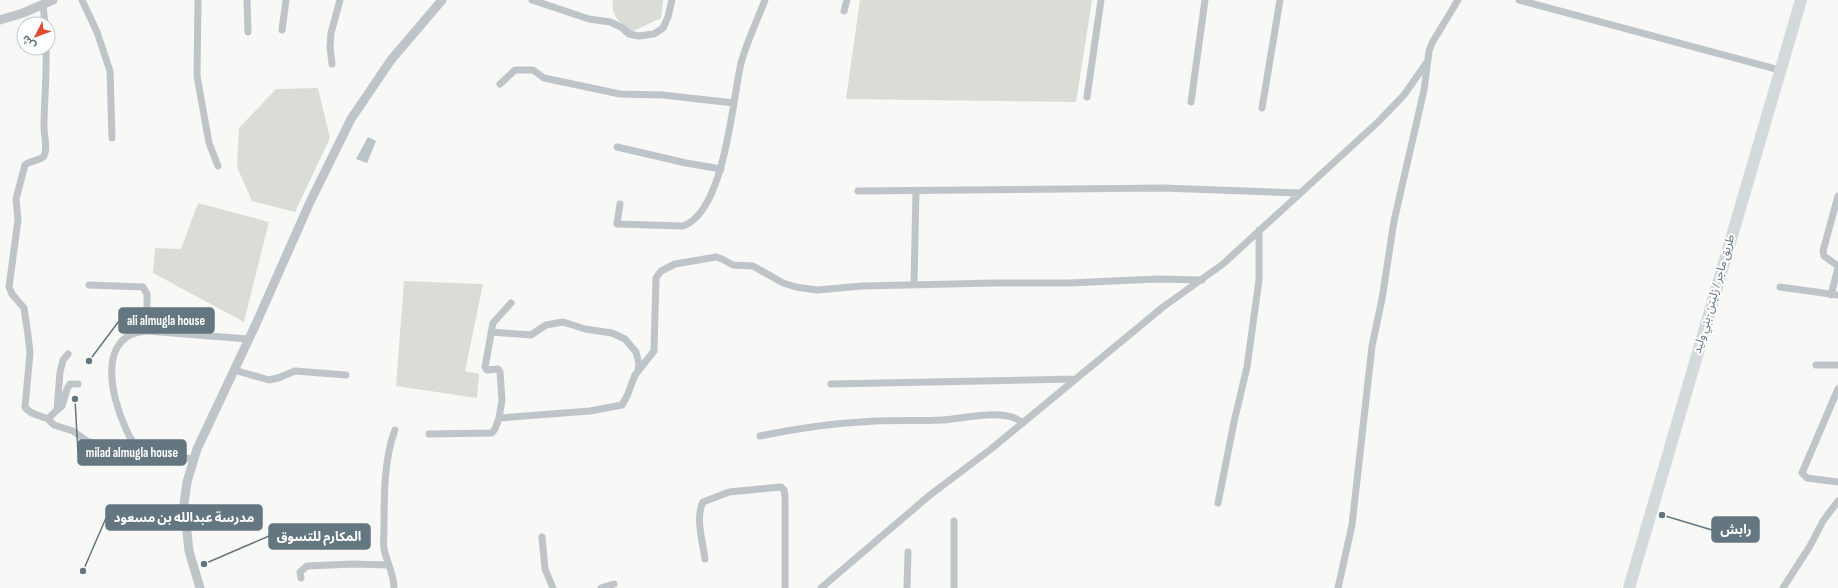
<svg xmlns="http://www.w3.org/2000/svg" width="1838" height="588" viewBox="0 0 1838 588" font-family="'Sofia Sans Condensed','Noto Sans Arabic',sans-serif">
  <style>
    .green { fill: #d9ddd5 }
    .water { fill: #b7c5c8 }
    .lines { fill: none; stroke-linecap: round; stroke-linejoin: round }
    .minor { stroke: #bfc4c8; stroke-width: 7 }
    .tertiary { stroke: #bfc4c8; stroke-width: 9 }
    .trunk { stroke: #d4d9dc; stroke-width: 12 }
    .labels { text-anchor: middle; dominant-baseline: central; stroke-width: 4; stroke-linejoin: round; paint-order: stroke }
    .street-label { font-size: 12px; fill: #647680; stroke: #fff }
    .leader { fill: none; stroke: #647680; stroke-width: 1.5 }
    .callout-dot { fill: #647680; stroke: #fff; stroke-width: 1.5 }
    .callout { fill: #647680; stroke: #647680; stroke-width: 1.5 }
    .callout-label { font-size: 13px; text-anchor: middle; font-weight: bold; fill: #fff }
  </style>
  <rect width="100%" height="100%" fill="#f8f8f6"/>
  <path class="green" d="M613,0H663L661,18L631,32C620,22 610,16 613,0Z
    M860,0H1092L1076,102L846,99Z
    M318,88L330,138L295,212L252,201L237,167L239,128L276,89Z
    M198,203L269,222L244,322L153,273L155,248L181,249Z
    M404,281L483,284L465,371L479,374L477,398L396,386Z"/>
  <path class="water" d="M368,137L376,141L367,163L356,159Z"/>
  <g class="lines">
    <path class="minor" d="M82,0L97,32L110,71L112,138
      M198,0L197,76L209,143L218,166
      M247,0L248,32
      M532,0L589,19L610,22L621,27L629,34L639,36L654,34L663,28L668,17L672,0
      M1519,0L1780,70
      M43,5L45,24
      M844,11L847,0
      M282,30L286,0
      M46,48C47,75 44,101 44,128C44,136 48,148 44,156C40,161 30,160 25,165L16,199L18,220L9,287L12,294L24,308L28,335L30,353L25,407C29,414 41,416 48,419
      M332,64L330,47L331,33L340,0
      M500,84L515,70H533L544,78L620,94L662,95L734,103
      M1087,97L1101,0
      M1191,102L1205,0
      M1262,108L1280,0
      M617,147L686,163L721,169
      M858,191L1163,188L1300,193
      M1838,196L1823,251L1824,256L1838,266
      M620,204L617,224L683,226C725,211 732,102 741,63C747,41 757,21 765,0
      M89,285L143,287L147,294V331
      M914,285L916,191
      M1780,287L1838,295
      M1831,295L1838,268
      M491,332L531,335L546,325L563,322L585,329L612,333L625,339L636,352L639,364L638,371
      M68,354L63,360L60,372L57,410L48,419L54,425L73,431L87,441L101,445L140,453L194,459
      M1816,365H1838
      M234,370L269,380L278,378L295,371L346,375
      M831,384L1075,379
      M1838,389L1802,473L1807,478L1838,482
      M57,410L62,406L67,389L70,384H78
      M499,418L502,400L500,372L498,369L487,370L485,367L493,323L511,303
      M429,434L492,433L495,429L499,418L590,411L622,405L627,396L635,375L654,351L656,278L661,271L675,264L716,257L722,259L733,265L753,266L783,283L796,287L817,290L862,286L995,283H1069L1157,279L1202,280
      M760,436C798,428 837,423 875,421C897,420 920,421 942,420C962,419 1007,407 1022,423
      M140,453C135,445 129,437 126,429C111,397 96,334 147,331L248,339
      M1218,503L1234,422L1247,367L1259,280V230
      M542,537L545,569L553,588
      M705,559C703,543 695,517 703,502L729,492L781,487L784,490L785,497V588
      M301,578L300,572L307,566L353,564L389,565
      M394,588C394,574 387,563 384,549C383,542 384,535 384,528C384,497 384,458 395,430
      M601,588L614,584
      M821,588L930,495L991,449L1163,307L1223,264L1378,122L1404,95L1427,62
      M907,588L908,552
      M954,588V521
      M1338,588L1352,525L1372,346L1382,299L1394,221L1424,90L1429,51L1432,43L1458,0
      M1783,588L1810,546L1823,521L1838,501"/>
    <path class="tertiary" d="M0,20L23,13L53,0
      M200,588L189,551L184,504L187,482L197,449L255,326L310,202L351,119L391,60L442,0"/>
    <path class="trunk" d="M1629,588L1801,0"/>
  </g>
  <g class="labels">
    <g class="street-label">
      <text transform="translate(1714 294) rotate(-74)">طريق ماجر / زليتن-بني وليد</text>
    </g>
  </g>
  <path class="leader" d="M89 361L119 321M75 399L78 453M83 571L106 518M1662 515L1712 530M204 564L269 536"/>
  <g class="callout-dot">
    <circle cx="89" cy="361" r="4"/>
    <circle cx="75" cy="399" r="4"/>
    <circle cx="83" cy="571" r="4"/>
    <circle cx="1662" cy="515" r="4"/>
    <circle cx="204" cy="564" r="4"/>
  </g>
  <g class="callout">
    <rect x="119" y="308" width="95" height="25" rx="4"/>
    <rect x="78" y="440" width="108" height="25" rx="4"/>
    <rect x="106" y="505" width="156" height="25" rx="4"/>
    <rect x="1712" y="517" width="47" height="25" rx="4"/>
    <rect x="269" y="524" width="101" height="25" rx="4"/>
  </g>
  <g class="callout-label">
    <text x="166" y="325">ali almugla house</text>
    <text x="132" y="457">milad almugla house</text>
    <text x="184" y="522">مدرسة عبدالله بن مسعود</text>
    <text x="1736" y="534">رابش</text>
    <text x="319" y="541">المكارم للتسوق</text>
  </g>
  <g transform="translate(36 36) rotate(228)"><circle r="19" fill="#ffffff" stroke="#c1c8cc"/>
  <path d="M0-3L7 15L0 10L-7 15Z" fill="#e0492e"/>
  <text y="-6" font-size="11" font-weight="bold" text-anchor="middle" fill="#647680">ش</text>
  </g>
</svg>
